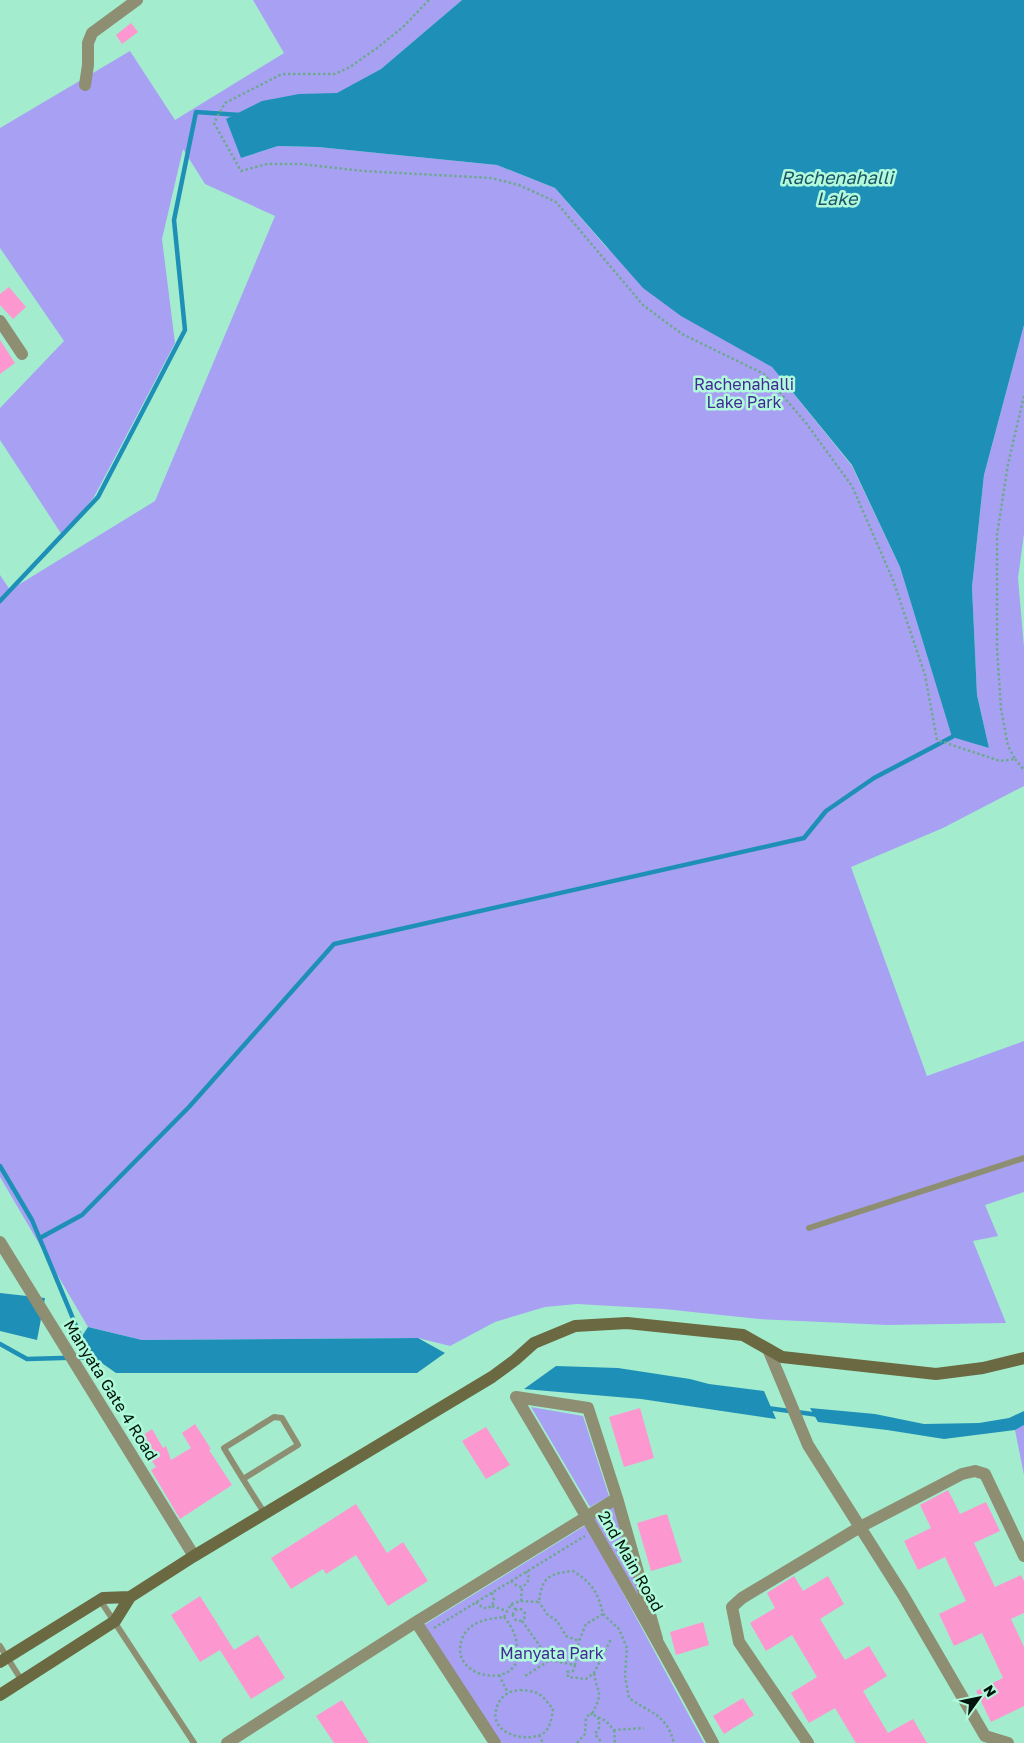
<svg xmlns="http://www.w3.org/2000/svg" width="1024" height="1743" viewBox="0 0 1024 1743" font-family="'Golos Text',sans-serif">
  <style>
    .green { fill: #a8a1f3 }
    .water { fill: #1e90b7 }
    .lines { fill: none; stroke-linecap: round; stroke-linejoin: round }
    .stream { stroke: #1e90b7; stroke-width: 4.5 }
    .building { fill: #fd97cf }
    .path { stroke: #6fa890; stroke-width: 2.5; stroke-dasharray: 2.5 2.5; stroke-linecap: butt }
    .lane { stroke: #8e8e73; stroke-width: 6 }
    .street { stroke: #8e8e73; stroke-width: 12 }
    .secondary { stroke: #6a6941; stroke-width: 12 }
    .labels { text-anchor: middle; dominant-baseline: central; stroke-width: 5; stroke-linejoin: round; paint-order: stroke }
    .park-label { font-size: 16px; fill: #432896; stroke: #b0fadb }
    .street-label { font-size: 16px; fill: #00150b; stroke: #b0fadb }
    .water-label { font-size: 18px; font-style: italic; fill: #1b5469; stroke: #b0fadb }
  </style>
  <rect width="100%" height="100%" fill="#a3edce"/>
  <path class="green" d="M253,0H462L381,69L337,94H299L241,158L278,146L318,147L497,165L555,188L607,248L738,347L772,367L852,466L900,567L952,736L989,748L977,695L972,587L984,475L1024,325V534L1018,578L1024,647V786L943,828L851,867L927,1076L1024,1041V1192L985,1205L998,1236L973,1241L1006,1323L887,1325L759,1319L664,1309L577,1304L545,1307L495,1322L450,1346L418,1338L142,1340L88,1327L0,1177V575L10,590L155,501L275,216L205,184L183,149L162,239L175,343L94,497L62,535L0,440V408L64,341L0,248V128L130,51L175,120L284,53Z
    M531,1407L583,1416L609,1496L590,1507Z
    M1024,1425V1475L1015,1430Z
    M615,1505L648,1619L593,1519Z
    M586,1525L704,1743H501L424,1625Z"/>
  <path class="water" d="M462,0H1024V325L984,475L972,587L977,695L989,748L952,737L900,567L852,465L772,367L681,316L643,288L555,188L497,165L318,147L278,146L241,158L226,119L262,101L299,94L337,93L381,69Z
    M0,1293L45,1298L37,1340L0,1331Z
    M88,1327L142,1340L418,1338L445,1353L417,1373H116L76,1345Z
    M556,1366L618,1368L690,1379L709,1384L764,1391L776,1419L641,1399L524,1389Z
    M810,1408L875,1414L924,1424L979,1423L1009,1418L1024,1411V1425L1015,1430L944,1439L887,1430L818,1422Z"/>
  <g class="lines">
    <path class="stream" d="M0,601L98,497L185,330L174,220L196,112L240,115
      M0,1166L32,1220L89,1357
      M40,1238L82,1215L189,1107L334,944L804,838L826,811L874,778L952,737
      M0,1344L27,1359L97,1357
      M767,1408L819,1415"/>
  </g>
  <path class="building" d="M131,23L138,32L122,44L116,35Z
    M9,287L26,307L13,319L0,305V294Z
    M0,340L15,363L0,374Z
    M640,1408L654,1458L624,1467L609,1417Z
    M195,1424L211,1449L209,1450L232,1485L180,1519L151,1470L156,1467L137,1439L152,1429L163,1448L166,1446L171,1460L191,1448L182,1433Z
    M486,1427L510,1465L486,1479L462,1441Z
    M948,1490L960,1514L986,1502L1000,1531L974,1543L995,1587L1021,1575L1024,1581V1613L1011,1619L1024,1647V1706L991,1722L976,1691L1003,1678L982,1633L954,1646L939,1614L966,1601L945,1557L918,1570L904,1541L931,1528L920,1505Z
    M356,1504L387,1553L403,1542L428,1581L388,1606L356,1555L326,1574L323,1569L291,1589L271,1558Z
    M667,1514L682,1562L651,1571L637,1523Z
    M794,1576L803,1591L828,1576L844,1604L820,1619L845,1660L869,1646L887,1676L863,1691L888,1733L913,1719L927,1743H856L835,1708L809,1723L791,1693L817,1677L792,1635L766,1651L750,1623L775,1608L767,1593Z
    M200,1596L234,1650L258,1635L285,1678L251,1699L220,1650L200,1662L171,1615Z
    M703,1622L709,1645L676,1655L670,1632Z
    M743,1698L754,1715L724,1734L713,1716Z
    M342,1700L369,1743H334L316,1716Z"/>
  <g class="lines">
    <path class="path" d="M429,0L403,27L377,48L350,67L335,74H282L225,103L214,123L241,171L267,164H301L363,171L491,178L519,185L556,202L643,305L682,334L764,374L806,423L852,486L893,580L925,675L937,740L1000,761L1015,759L1008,746L1001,709L997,648V535L1008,464L1024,396
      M1015,759L1024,770
      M511,1581L517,1586L522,1587C529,1582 530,1579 527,1571
      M521,1601L522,1587
      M476,1602L483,1608H488L492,1606L494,1600L492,1592
      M511,1604L515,1609
      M492,1606L507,1611
      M513 1615a6 6 0 1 1 12 0a6 6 0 1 1-12 0Z
      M603,1614L619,1629L627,1648L625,1676L629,1698C651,1714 666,1713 674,1743
      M504,1617L511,1604L521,1601L539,1602C542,1576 549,1574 573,1571C592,1583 598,1592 603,1614L586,1624L579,1641L566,1636L557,1621L547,1614L539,1602
      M504,1617C512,1627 518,1637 517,1652C517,1655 517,1660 516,1663C504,1688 449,1674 462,1639C469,1621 487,1619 504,1617Z
      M522,1621L550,1660L525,1676
      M434,1628L585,1536
      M550,1660L575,1665L579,1641
      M575,1665L573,1671L567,1672L568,1677L586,1679L594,1673L611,1639
      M594,1673C598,1697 604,1690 592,1714L606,1721L614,1730L644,1728
      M499,1675L508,1693
      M520,1690C539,1691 541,1694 553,1709C552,1716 551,1724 546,1731C537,1741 511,1738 502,1729C490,1719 496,1700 508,1693C511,1691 516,1691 520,1690Z
      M597,1718L599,1719V1728L595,1734L602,1743
      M614,1730L615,1743
      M539,1735L543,1743
      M577,1743L585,1734L586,1718L590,1713L593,1715"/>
    <path class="lane" d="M809,1228L1024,1158
      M243,1479L298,1445L282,1418L274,1417L224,1448C237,1470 251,1492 265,1514
      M100,1600L194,1743
      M0,1646L22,1681"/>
    <path class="street" d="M85,85L88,65V43L92,33L137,0
      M0,321L22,354
      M0,1242L194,1556
      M768,1349L808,1445L903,1595L985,1736L1008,1743
      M516,1397C584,1511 650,1626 713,1743
      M516,1397L588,1408L617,1498
      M416,1622L495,1743
      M227,1743L416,1622L617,1498L657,1639
      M808,1743L739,1642L732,1607L742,1598L860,1527L962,1474L975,1471L985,1474L1024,1556"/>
    <path class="secondary" d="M0,1662L103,1598L130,1597
      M0,1695L115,1621L130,1597L194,1556L492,1377L515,1360L534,1343L575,1326L627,1323L743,1335L782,1357L936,1374L983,1368L1024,1358"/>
  </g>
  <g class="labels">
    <g class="park-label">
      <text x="744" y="384">Rachenahalli<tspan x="744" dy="18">Lake Park</tspan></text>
      <text x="552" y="1653">Manyata Park</text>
    </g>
    <g class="street-label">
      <text transform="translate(111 1390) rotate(58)">Manyata Gate 4 Road</text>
      <text transform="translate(631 1561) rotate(60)">2nd Main Road</text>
    </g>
    <g class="water-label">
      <text x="837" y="177">Rachenahalli<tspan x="837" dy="21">Lake</tspan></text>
    </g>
  </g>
  <g transform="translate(979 1698) rotate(57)" stroke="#b0fadb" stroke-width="4" paint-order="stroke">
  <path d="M0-4L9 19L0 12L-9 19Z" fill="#00150b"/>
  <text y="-8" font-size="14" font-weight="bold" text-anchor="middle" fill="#00150b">N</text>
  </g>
</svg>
